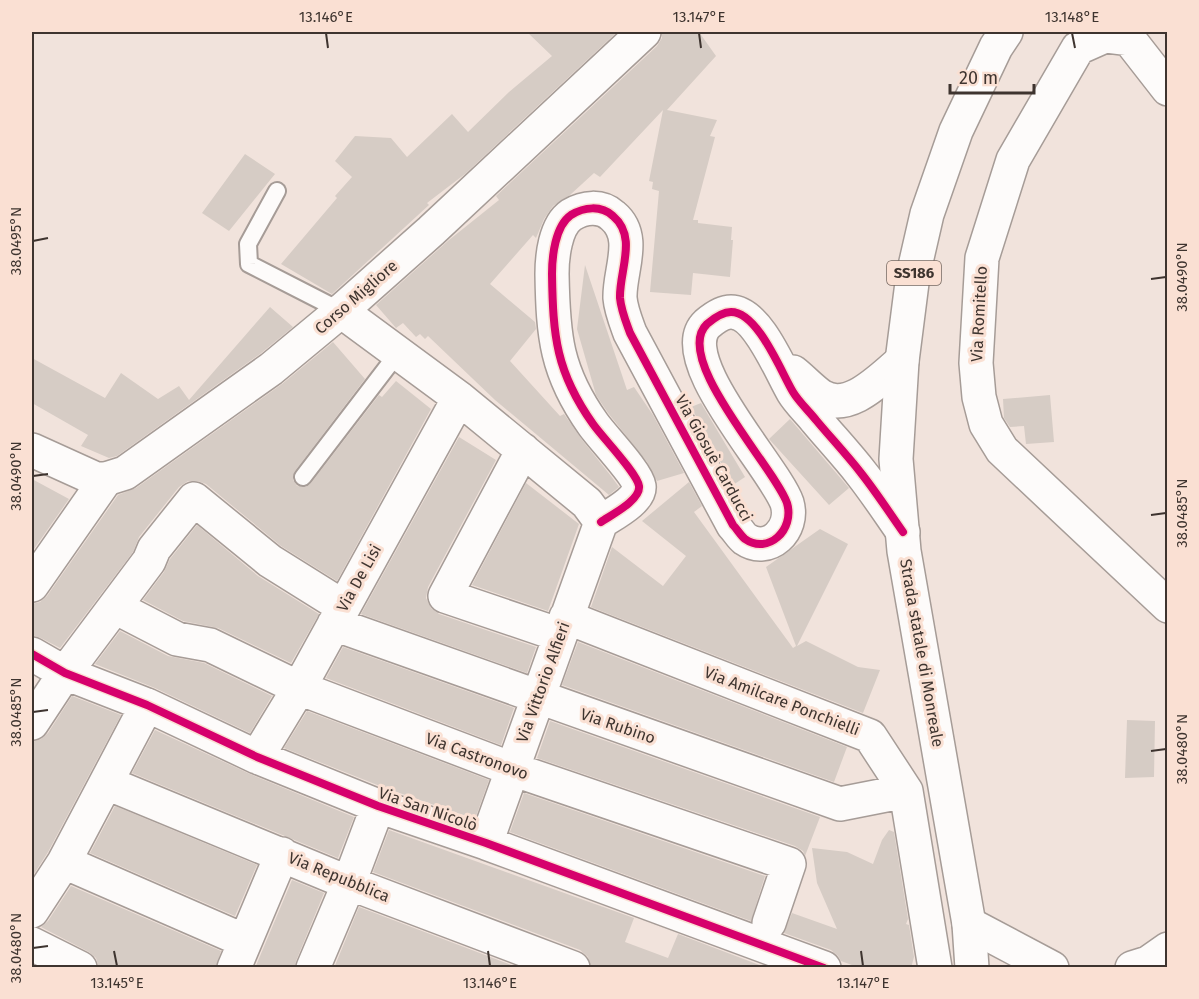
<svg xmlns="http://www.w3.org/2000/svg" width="1199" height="999" viewBox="0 0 1199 999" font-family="'Fira Sans',sans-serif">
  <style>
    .building { fill: #d6ccc5 }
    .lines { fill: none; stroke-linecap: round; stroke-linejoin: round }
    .lane-casing { stroke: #a69c97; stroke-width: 20 }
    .street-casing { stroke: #a69c97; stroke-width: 36 }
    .secondary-casing { stroke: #a69c97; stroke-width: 36 }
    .primary-casing { stroke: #a69c97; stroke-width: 36 }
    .lane { stroke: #fdfbfa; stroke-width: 16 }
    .street { stroke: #fdfbfa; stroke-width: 33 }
    .secondary { stroke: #fdfbfa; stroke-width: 33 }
    .primary { stroke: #fdfbfa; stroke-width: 33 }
    .cycleway-casing { stroke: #fae0d3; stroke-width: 11 }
    .cycleway { stroke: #d6006c; stroke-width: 8 }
    .ticks { fill: none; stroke: #3e342f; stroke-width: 2 }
    .labels { text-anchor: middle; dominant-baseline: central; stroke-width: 6; stroke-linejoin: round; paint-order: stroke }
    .shield { fill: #fae0d3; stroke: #766860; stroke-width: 1.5 }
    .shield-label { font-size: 15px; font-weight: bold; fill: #3e342f }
    .street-label { font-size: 16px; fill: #3e342f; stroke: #fae0d3 }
    .neatline { fill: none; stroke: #3e342f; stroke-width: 2 }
    .ticks-label { font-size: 15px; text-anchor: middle; fill: #3e342f }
  </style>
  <rect width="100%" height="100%" fill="#f1e3dc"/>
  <path class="building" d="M527,32H617L465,174L427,203L429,205L332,294L281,264L337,198L335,196L352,177L335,161L355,136L391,138L407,157L452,114L468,132L509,92L552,56Z
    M662,32H699L716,56L667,110L717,120L710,136L715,137L693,220H698V223L732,227L731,240H733L730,277L693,273L691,295L650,292L659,191L652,189L653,182L649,181L663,110L600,177L594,173L570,195L553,206L544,219L536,238L533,235L490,284L535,322L536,329L510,361L560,416L564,414L583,441L611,476L619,487L609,495L495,400L428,336L425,339L420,334L416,337L403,323L396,328L376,305L449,240L499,200L496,196L657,46L662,38Z
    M245,154L275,174L229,231L202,213Z
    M585,265L627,390L634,387L653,415L684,473L657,481L647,462L608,413L596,395L577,329Z
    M270,307L293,327L260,354L117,456L109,458L81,446L88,435L32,403V358L105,398L121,373L158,399L179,386L189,400Z
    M333,342L365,379L295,471L293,480L297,486L306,487L311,483L379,395L382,397L396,381L431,409L337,581L281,546L206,484L198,481H188L179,487L139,537L133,552L60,648L41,638L32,635V604L40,602L47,596L118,495L136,488L282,384Z
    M1050,395L1054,442L1026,444L1024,426L1010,427L1004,418L1003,399Z
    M701,403L745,477L733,485L691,407Z
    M790,419L849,488L829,505L769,439Z
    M459,437L496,460L428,587L426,598L431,608L439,614L536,647L527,673L361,614Z
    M32,479L69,499L34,549L32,547Z
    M689,482L702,506L694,512L793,648L796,646L766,567L820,529L848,544L797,646L806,641L858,667L880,670L863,713L591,607L612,547L663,586L686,556L642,521Z
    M526,483L579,524L548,611L472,585Z
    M197,525L258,576L319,614L291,663L218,628L183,621L143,600L164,572L170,559Z
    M120,631L168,656L204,663L272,696L250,733L155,688L95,664Z
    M578,642L847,747L834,782L562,685Z
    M343,647L514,708L501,745L326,678Z
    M72,696L121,715L48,852L32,877V742L41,739L48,733Z
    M307,711L489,780L475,819L385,788L284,748Z
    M1127,720L1155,721L1154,777L1125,778Z
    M550,721L820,817L805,856L803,851L795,846L537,758Z
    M155,730L250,774L354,817L338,858L132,773Z
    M524,793L765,876L751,921L510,832Z
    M115,806L257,865L235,916L90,853Z
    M389,830L634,918L625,942L668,958L678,934L767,968L591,967L588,957L580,950L373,872Z
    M889,830L894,832L908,919L906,924L909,925L914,957L911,968H860L841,961L838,956L831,950L784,933L792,913L837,929L817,883L812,848L847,852L873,864L882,840Z
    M292,880L324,893L296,961L295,968H255Z
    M71,886L221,951L216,968H99L96,958L89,952L41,927L48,921Z
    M359,907L519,968H334Z"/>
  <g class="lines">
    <defs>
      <path id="lane" d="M277,191L248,244L249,264L341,311
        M303,477L398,353"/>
      <path id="street" d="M1168,89L1129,39L1105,36L1078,48L1013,160L982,258L976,363L979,397L986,424L1002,450L1168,606
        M341,311L459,398L587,503L601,522
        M793,372C802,379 811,389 821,396C849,414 882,377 902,361
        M523,450L445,596L560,635
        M601,522C611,515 641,500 639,486C637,473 602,437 593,424C556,372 553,336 552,274C552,257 555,226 571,215C584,207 601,205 613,216C638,237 619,271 620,298C621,310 626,322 630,333L733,525C737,529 741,536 745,539C768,555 795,530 787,503C775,468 671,358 707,324C714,318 722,312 731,312C758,312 781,372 793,392C799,402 809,411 816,420C831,438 847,455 861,473C876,492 889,512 903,532
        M32,585L106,479
        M115,607L177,639L210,645L299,688L512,769L789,864L769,923
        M566,617L870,736L906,791L935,968
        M334,624L840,804L906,791
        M32,654L65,673L147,705L257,757L378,806L486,843L824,968
        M32,723L65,673L149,561L154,549L194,499L270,561L342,606
        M257,757L299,688L459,398
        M107,783L349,883L573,968
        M486,843L601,522
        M64,862L245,941
        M32,911L64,862L147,705
        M969,924L1052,968
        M32,944L80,968
        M234,968L282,854
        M313,968L349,883L378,806
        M1132,968L1148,963L1168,949"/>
      <path id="secondary" d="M32,450L96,479H106L125,473L271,369L341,311L431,231L644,32"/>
      <path id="primary" d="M972,968L969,924L904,551L896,459L902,361L913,275L927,214L956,131L996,47L1006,32"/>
    </defs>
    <use href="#lane" class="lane-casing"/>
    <use href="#street" class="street-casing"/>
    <use href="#secondary" class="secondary-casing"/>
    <use href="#primary" class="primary-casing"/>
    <use href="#lane" class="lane"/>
    <use href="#street" class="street"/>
    <use href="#secondary" class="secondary"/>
    <use href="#primary" class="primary"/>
    <defs>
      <path id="cycleway" d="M601,522C611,515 641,500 639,486C637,473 602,437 593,424C556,372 553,336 552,274C552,257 555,226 571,215C584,207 601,205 613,216C638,237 619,271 620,298C621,310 626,322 630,333L733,525C737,529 741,536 745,539C768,555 795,530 787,503C775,468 671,358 707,324C714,318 722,312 731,312C758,312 781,372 793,392C799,402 809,411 816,420C831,438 847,455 861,473C876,492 889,512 903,532
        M32,654L65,673L147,705L257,757L378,806L486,843L824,968"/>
    </defs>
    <use href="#cycleway" class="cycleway-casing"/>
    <use href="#cycleway" class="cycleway"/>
  </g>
  <path class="ticks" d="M326,33L328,48M699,33L701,48M1072,33L1075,48M33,241L48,238M1151,279L1166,277M33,476L48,474M1151,515L1166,513M33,712L48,710M1151,751L1166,749M33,948L48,946M114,951L117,966M488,951L490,966M861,951L863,966"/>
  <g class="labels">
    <rect class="shield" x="887" y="261" width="54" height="24" rx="4.5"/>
    <g class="shield-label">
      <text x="914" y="273">SS186</text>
    </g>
    <g class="street-label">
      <text transform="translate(356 297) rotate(-41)">Corso Migliore</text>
      <text transform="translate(979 314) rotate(-87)">Via Romitello</text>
      <text transform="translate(714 458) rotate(61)">Via Giosuè Carducci</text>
      <text transform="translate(359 578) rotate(-61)">Via De Lisi</text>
      <text transform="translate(922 653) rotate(80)">Strada statale di Monreale</text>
      <text transform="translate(543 682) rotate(-70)">Via Vittorio Alfieri</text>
      <text transform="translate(782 701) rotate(21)">Via Amilcare Ponchielli</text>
      <text transform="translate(618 726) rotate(19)">Via Rubino</text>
      <text transform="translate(477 756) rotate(20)">Via Castronovo</text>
      <text transform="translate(428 809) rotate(19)">Via San Nicolò</text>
      <text transform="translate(339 877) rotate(22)">Via Repubblica</text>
    </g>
  </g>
  <rect width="1199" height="999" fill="none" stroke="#fae0d3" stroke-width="66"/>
  <path d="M950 84v9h84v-9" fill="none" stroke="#3e342f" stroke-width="3"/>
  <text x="959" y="84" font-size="18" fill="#3e342f" stroke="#fae0d3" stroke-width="4.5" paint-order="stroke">20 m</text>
  <rect x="33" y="33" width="1133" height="933" class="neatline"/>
  <g class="ticks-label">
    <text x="326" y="22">13.146°E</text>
    <text x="699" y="22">13.147°E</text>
    <text x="1072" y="22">13.148°E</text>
    <text transform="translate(16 241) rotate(-90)" y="5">38.0495°N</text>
    <text transform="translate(1182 277) rotate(-90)" y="5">38.0490°N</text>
    <text transform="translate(16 476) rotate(-90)" y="5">38.0490°N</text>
    <text transform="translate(1182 513) rotate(-90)" y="5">38.0485°N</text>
    <text transform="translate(16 712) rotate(-90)" y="5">38.0485°N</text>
    <text transform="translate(1182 749) rotate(-90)" y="5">38.0480°N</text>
    <text transform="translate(16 948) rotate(-90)" y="5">38.0480°N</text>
    <text x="117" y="988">13.145°E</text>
    <text x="490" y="988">13.146°E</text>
    <text x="863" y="988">13.147°E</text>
  </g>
</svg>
